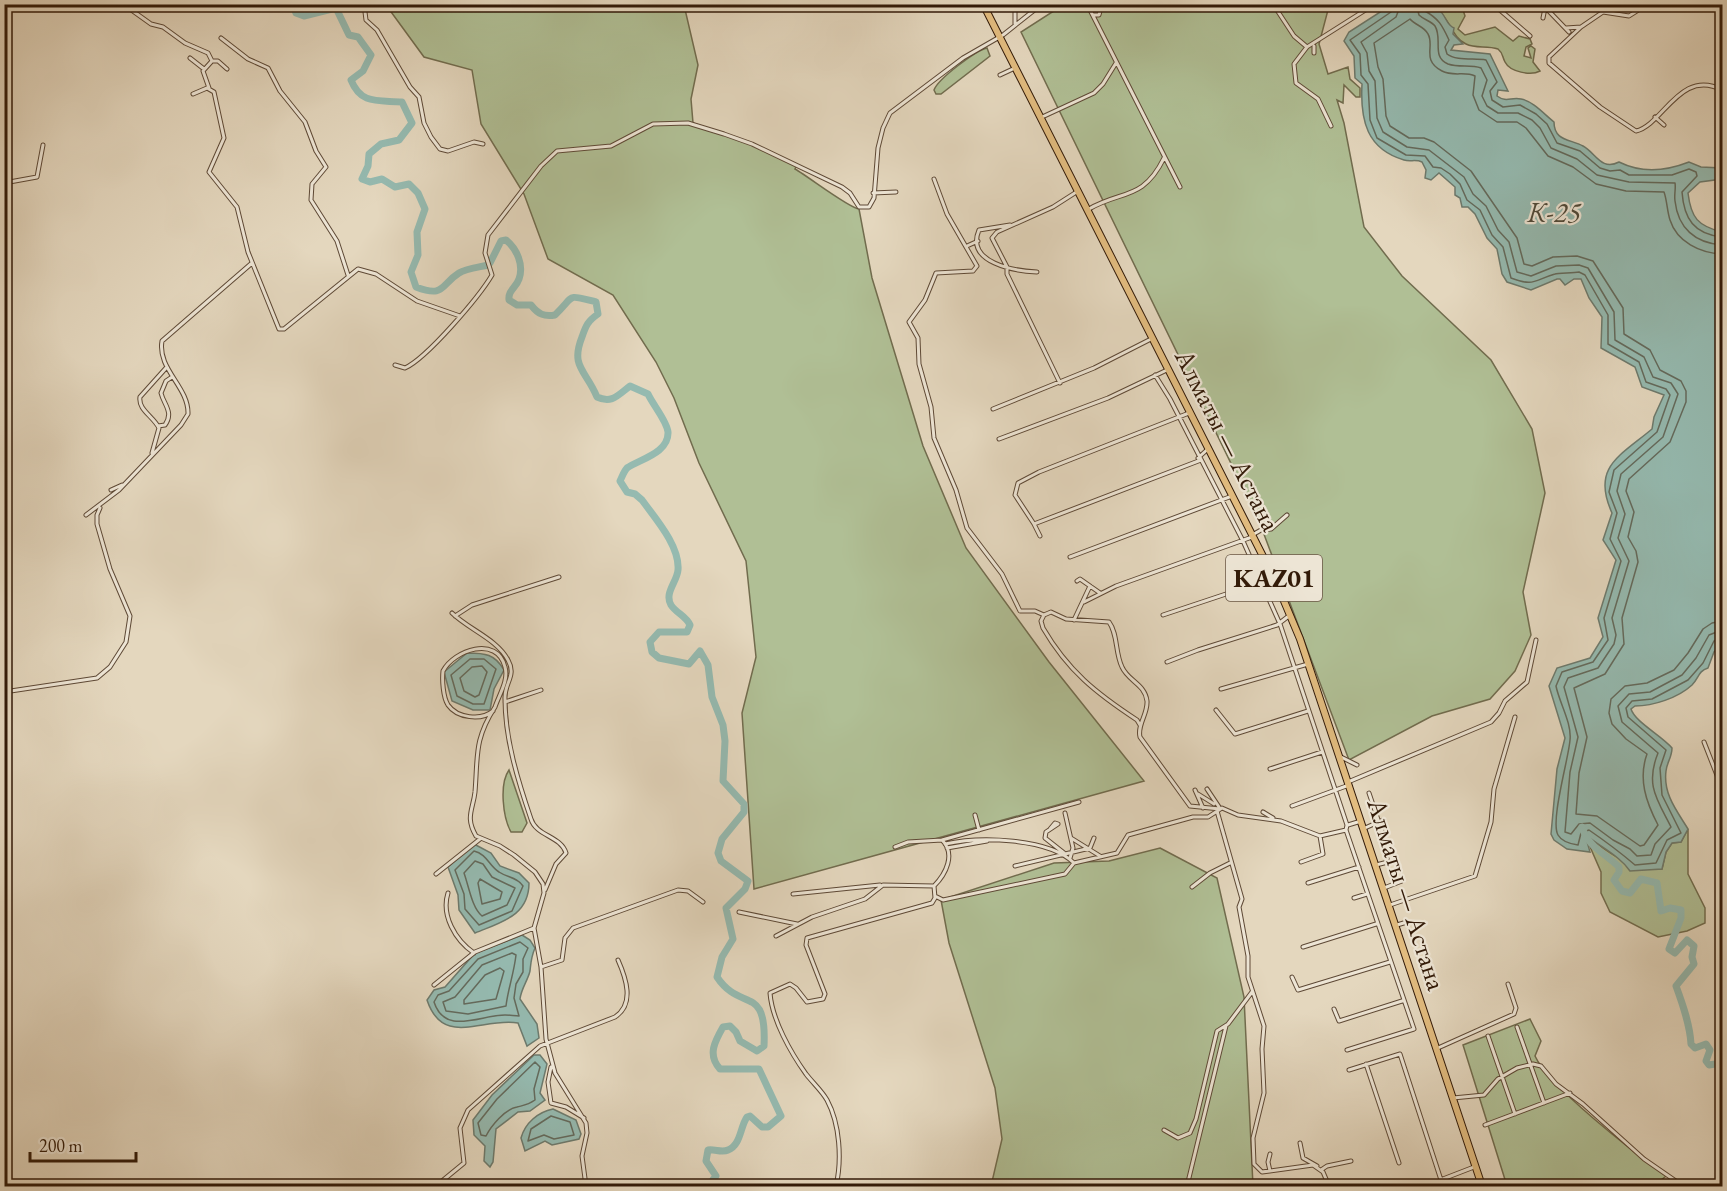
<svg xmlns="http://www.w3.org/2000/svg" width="1727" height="1191" viewBox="0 0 1727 1191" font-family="'EB Garamond',serif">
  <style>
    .green { fill: #b0bf95; stroke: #716c4e; stroke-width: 1.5 }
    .water { fill: #95bab0; stroke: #6d7a6d; stroke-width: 1.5 }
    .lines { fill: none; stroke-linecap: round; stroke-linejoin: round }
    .shore { stroke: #646a5c; stroke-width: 1.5 }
    .river { stroke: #95bab0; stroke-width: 7 }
    .street-casing { stroke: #5e4936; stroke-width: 5 }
    .highway-casing { stroke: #321a08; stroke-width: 8 }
    .street { stroke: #ede5d5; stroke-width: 3 }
    .highway { stroke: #e2bc7f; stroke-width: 6 }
    .labels { text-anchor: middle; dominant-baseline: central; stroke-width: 4.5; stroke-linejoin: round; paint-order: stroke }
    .shield { fill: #ede5d5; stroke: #6a5746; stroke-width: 1.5 }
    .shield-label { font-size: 26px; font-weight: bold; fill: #321a08 }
    .street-label { font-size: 27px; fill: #321a08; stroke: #ede5d5 }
    .water-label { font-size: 28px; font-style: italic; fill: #504a3a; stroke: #ede5d5 }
  </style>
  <rect width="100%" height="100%" fill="#e4d7be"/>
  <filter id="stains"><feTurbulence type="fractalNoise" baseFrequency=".00333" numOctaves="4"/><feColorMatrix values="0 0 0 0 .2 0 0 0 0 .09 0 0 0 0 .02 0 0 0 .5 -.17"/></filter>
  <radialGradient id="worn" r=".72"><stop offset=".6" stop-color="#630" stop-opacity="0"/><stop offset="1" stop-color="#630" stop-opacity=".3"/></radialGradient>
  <path class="green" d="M1324,4L1328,10L1319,44L1328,74L1348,67L1350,79L1360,88V97H1356L1344,85L1343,103L1337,100L1344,123L1364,227L1402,276L1491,360L1532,429L1545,493L1523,592L1531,635L1515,671L1490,699L1432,716L1349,760L1259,521L1021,32L1063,5Z
    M386,5H684L698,65L691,99L693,123L747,142L797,165L795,169C809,177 849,208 859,209L872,278L923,446L966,548L1049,662L1144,781L754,889L742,713L756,657L746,561L699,463L674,398L656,362L613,295L548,259L524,194L481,124L472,70L424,57Z
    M1423,5L1447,7L1468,5L1472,7L1463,10L1465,16L1458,29L1465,35L1495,27L1513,41L1519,36L1530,39L1532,44L1526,47L1524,56L1531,58L1528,48L1531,46L1535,49L1533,62L1540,71C1531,76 1510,72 1505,62C1502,56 1503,53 1498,49C1487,45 1476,49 1466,44C1453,38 1451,23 1440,12C1436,8 1429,7 1423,5Z
    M987,48L990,56L941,94H936L934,90C938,79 975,51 987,48Z
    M509,770L527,823L522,832H511C503,818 499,784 509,770Z
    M1688,829V874L1705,908V923L1687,931L1658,937L1610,912L1601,893V872L1584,833C1606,852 1631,870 1662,869L1666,852L1672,843L1681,842Z
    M1160,848L1217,878L1244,997L1253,1186H991L1002,1139L995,1088L949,943L941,900L1054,863L1109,861Z
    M1530,1019L1541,1041L1535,1056C1549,1087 1635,1153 1666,1176L1654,1186H1507L1463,1045Z"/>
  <path class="water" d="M1391,5C1407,4 1425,2 1439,10C1446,15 1446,25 1454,28L1453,34L1463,44L1454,45L1451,50L1490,54L1508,91L1498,90L1497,96C1507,103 1510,97 1521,99C1533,101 1545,115 1554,122C1554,141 1570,139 1583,146C1596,153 1601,171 1619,162C1641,173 1666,171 1689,162L1701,167L1722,168V179L1700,182L1688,193C1691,218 1698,226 1722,232V643L1714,652L1708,668C1698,671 1699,678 1692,685C1678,698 1653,706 1635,706L1631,709C1635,722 1662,736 1672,748C1672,757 1667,762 1666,771C1663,794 1677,811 1688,829L1681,842L1672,843L1666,852L1662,869L1630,871C1620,856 1600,847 1585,834L1590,852L1567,849L1554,840L1551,834L1557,769L1565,738L1549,686L1557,668L1590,658L1603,637L1598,618L1616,560L1603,540L1612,513C1591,467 1620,456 1652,429L1654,417L1664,395L1642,387L1635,367L1601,348L1602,317L1589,298L1581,279H1574L1565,285L1560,279H1557L1531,290L1507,282L1502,274L1497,249L1487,238L1475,214L1468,207H1462L1460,198L1455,195V187L1439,173L1431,180L1425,178L1426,170L1422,162C1416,159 1410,162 1404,160C1367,149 1360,121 1362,84L1355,78L1354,56L1344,41L1349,32Z
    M467,653C485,653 495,654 504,670L494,689L490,710H473L452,701L444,672Z
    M474,844L491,853L500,866L519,873L529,883C529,916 501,922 475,933L459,910L458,895L448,867Z
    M522,935L530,940L535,948C531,957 531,962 530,971C528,980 521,989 520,999L537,1024L539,1038L527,1046L518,1023C482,1017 443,1048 427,1000L434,990L445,987L475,953Z
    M534,1055H540L547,1064L540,1093L545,1100L530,1111L518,1112L496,1129L493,1162L490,1167L484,1161L485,1146L474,1135L473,1120L492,1095Z
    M553,1109L576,1120L581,1134L579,1139L552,1145L545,1141L525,1151L521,1138C525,1123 538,1112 553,1109Z"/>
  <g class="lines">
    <path class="shore" d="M1394,4L1391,12L1350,40L1360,54L1361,75L1368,84L1370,120L1377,138L1406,155L1425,156L1433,167L1441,168L1450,174L1460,184L1467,200L1480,210L1492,235L1503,247L1511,278C1534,287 1534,280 1555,274C1558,273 1573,273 1579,272L1585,275L1608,315V344L1639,362L1646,382L1666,389L1670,395L1657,432L1614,470L1609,492L1617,513L1610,539L1621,561L1604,618L1608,640L1593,662L1562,672L1556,686C1559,702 1572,723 1570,740C1569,757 1550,821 1558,835C1562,842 1571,844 1578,845L1581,833L1589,830C1605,841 1621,853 1635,865L1656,863L1667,840L1681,833L1662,795L1660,768L1666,750L1628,717L1626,708L1632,701L1652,699L1688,680L1703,663L1714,641L1722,637
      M1401,4L1396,17L1361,42L1367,53L1369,71L1375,81L1377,118L1383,132L1407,147L1429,150L1464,177L1473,194L1486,206L1498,230L1509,242L1517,272L1531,276L1556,266L1579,265L1588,268L1614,312L1615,340L1644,357L1653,377L1671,383L1678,394L1663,437L1621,474L1617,491L1625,514L1618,538L1629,561L1612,618L1616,635L1614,644L1598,668L1568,678L1564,687L1578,737L1570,772L1565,832L1571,834L1579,824L1590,823L1613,840L1630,849L1637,856L1651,855L1655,844L1671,827C1657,799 1645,785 1658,753L1622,722L1618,706L1629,694L1650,692L1682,675L1696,658L1709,635L1722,630
      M1416,4L1419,15C1424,20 1431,21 1435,26C1443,39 1431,57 1448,64C1459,68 1471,64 1481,68L1487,80L1482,96L1487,106L1498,113H1518L1532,120L1540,128L1551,148L1577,159L1597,175L1629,182L1675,183C1676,188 1674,195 1675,201C1678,228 1695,243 1722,245
      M1423,4L1425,11C1439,19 1442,25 1449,40L1445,47L1447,54C1456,61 1474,58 1486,60L1497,82L1490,91L1492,100L1503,107L1520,105L1536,114L1547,124L1557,143L1580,151L1600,168L1610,171L1620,170L1629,175H1672L1689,169L1696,172L1697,176L1682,192C1684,219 1694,234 1722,237
      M1722,254C1700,253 1677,242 1670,220C1667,211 1667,200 1664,192L1626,191L1596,184L1573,167L1548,156L1526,128L1517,122H1497L1479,110L1473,95L1475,76C1465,71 1453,77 1442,71C1421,60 1435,46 1428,34C1425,27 1415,25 1410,19L1374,43L1378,67L1383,79L1386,116L1390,126L1409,138H1424L1434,142L1471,171L1517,238L1524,264L1532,266L1553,257L1577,256L1593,261L1623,308L1624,334L1650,350L1660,370L1681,381L1686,391V402L1670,442L1629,479L1626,491L1634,512L1628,537L1636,551L1638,562L1622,618L1624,644L1605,674L1574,688L1587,737L1579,773L1576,814L1597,816L1640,846L1644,845L1658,825C1646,802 1638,779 1647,754L1626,739L1612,724L1609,713L1611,699L1625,686L1647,683L1674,670L1688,653L1703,629L1712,623L1722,621
      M470,659H484L496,669L484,704H473L457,696L451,675Z
      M482,666L487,672L479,695L475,697L464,691L460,678L472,667Z
      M474,851C487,854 489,866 499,872C508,878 517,877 523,886L512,911L479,925L465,909L464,894L455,870Z
      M475,861L483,864L492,877L515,888L507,905L482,916C472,908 469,887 464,873Z
      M480,879L502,892L500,899L482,904L478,883Z
      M520,942L528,948L523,959V972L516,984L514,998L519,1016C515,1016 510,1015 505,1015C480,1015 445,1036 434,1002L438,995L449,991L478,959Z
      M512,953L516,955C514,973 508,989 506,1006L468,1014L446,1011L443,1002L455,997L482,965Z
      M500,968L504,971L496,999L464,1004V1000L485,975Z
      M535,1062L540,1067L534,1089L535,1100C528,1105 525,1105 517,1107C505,1109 491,1126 486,1136L481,1135L478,1123L497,1099Z
      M551,1116L570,1122L574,1135L554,1139L544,1135L528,1141L531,1129Z"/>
    <path class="river" d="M292,4L296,13L304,16L336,8L349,35L358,37L371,55L363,71L351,80C361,105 378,100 402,102L412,123L399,140L381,144L369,154L368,166L362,179L370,182L382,179L395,187L409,184L418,193L425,209L417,232L418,255L411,272L416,287C445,298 440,285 459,273C465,269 480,267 488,265
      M490,263L501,241L506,240C517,249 524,265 519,279C516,288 508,290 509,300L517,305H531C538,314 544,317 555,315C576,295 565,294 596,302L598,314C588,321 586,325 582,337C570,367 586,370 597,397C612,404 618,395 630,386L648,394C653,405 667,421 668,432C669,453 640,459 627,468C624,471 622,477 620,481L627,492L635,494L642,500C655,518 680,546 678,570C677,582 664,593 671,605C676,613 686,616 690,625L687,632H659L650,642L652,652L659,658L689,664L700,651L708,665L712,697L723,725L725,741L723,781L744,804V812L722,839L718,853L721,861L748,881L745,889L726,908L733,939L722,957L717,977C741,1013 767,983 764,1046L757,1051L740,1041L736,1032L730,1026L723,1027C715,1041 707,1055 720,1069H759L781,1116L768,1127H762L750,1116L747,1117C740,1127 741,1145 728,1150C722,1153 715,1149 708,1150L706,1161L716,1176L708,1186
      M1582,827C1588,847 1605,853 1619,867V872L1614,880L1622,891L1630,893L1641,879L1657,883L1661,911L1670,908L1681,910V918L1669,949L1675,953L1687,940L1694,946L1692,957L1694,964L1676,986C1683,1005 1690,1025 1691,1044L1695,1048L1706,1044L1710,1050L1706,1061L1709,1065L1722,1063"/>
    <defs>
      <path id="street" d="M123,4L151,24L163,27L185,43L208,53L212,61
        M364,4L366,20L377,30L410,87L419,97L424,123L431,137L440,149L448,151L474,142L483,144
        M1087,4L1180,187
        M1273,4L1294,36L1307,47
        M1493,4L1530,36
        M1542,4L1569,32
        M953,9L957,4
        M1093,15H1099L1100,11
        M1543,18L1545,8
        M1015,24V10L1021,4
        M1581,27L1549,57V63L1600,107L1636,131C1663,125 1680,68 1722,90
        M1566,28L1581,27L1603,12L1629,16L1648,4
        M221,38L248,59L268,68L280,91L305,122L316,151L326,167L312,184L311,200L337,241L348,275
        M1314,46V53
        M190,58L204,69
        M212,61H218L227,69
        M1000,75L1015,68
        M209,88L203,71L212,61
        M193,94L207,88L214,92L224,138L209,172L237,207L248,252L279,329H284L358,269L376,274L417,301L460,316
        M1655,117L1664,125
        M1040,118L1094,93L1103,84L1116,63
        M1331,126L1318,99L1296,83L1294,64L1307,47L1375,4
        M934,179L947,214L977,266L973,271L936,273L925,300L909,322L918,338L919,364L931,407L934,438L956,490L967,528L1002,574L1020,611H1035L1044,615L1051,612L1066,619L1109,622C1118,634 1115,653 1122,667C1128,681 1145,684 1147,701C1148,714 1137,725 1140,737L1190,806L1220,809
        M4,183L37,177L43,145
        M873,193L896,192
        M1089,209C1121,190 1143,201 1164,158
        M1010,225L979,230C965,263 1015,271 1037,272
        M967,246L978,241
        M395,365L405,368C427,358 479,297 492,275L485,253L488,235L541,166L557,151L611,146L653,124L688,123L724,134L752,144L842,187L850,193L859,207H869L874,198L878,148L883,128L890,113L963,58L1003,35L1042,4
        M1155,375L1170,399L1243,541L1280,624L1347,825L1346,830L1414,1029L1347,1050
        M1060,383L1007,274V267L992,238L997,232L1053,207L1078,191
        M993,409L1094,368L1151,339
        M1189,413L1039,472L1018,483L1015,495L1034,524L1201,460
        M158,426L165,425C174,412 164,405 161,393L166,381L172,377
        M999,439L1108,398L1169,369
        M152,453L159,428C153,416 138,410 140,397L166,368
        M1198,458L1209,448
        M111,490L122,485
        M86,515L119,490L181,425L188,414C189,387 157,369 162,341L252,263
        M1034,524L1040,536
        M1254,534L1261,530L1271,529L1287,515
        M1070,557L1232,496
        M1077,581L1080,579L1100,593
        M1084,602L1116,586L1252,537
        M452,613C468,629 497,639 508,660C517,676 504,683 505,699C505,739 518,781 531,819C536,836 561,836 566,853L556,864L545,890
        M1044,615L1041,621L1043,628C1068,671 1096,693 1137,720L1140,725
        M1163,615L1262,582
        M455,616L472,605L559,577
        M1074,620L1090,586
        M1167,662L1198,650L1277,625L1290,615
        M1221,689L1308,664
        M4,692L97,678L110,667L126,642L130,616L110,569L97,524V515L100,508
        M505,702L541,690
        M1216,710L1235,734L1308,711
        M493,711C481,721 457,718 448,705C443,697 442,680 443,671C454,650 497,635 505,667C509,680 499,695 495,707C474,740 478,755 475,792C473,810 465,817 476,836L500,846L514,855L535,872L543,884L544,893L534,928L541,967L546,1039L555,1073L586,1123L587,1133L582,1156L586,1186
        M1704,742L1722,788
        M1341,757L1357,765
        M1270,769L1322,752
        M1348,782L1491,722L1499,713L1505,701L1527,682L1536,640
        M1207,789L1219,807
        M1195,790L1203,808
        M1369,793L1392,861L1376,865
        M1198,794L1214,804
        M1292,806L1349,785
        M1217,811L1242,899L1239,907L1248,956V977L1264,1026L1262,1049L1264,1093L1253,1138L1254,1164L1262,1172L1313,1165L1323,1172L1329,1186
        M1263,812L1273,818
        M1065,813L1073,848L1070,858
        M975,815L979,830
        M1348,825L1361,821
        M1365,828L1383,820
        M1050,829L1055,823L1058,824L1046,832L1045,838L1064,853
        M1071,838L1100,856
        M942,840L1079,802
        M945,844C980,836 1049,838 1074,863
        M947,848L987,841
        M1301,862L1323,854L1320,836
        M1015,866L1090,848L1094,838
        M436,874L480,839
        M1308,883L1359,867
        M1192,887L1210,873L1230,863
        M1384,888L1402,881
        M448,893C441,915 455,940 474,953
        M793,894L880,885
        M935,896L943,900L1065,874L1074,863L1117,853L1128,835L1193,817H1208L1222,808L1238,815L1281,821L1320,836L1346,830
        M1354,898L1367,894
        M1390,905L1475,876L1491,822L1494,789L1515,717
        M739,912L797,924
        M1397,925L1407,922
        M776,936L812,917L865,899L883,885L934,886C946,874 956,854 942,840L908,842L895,847
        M1303,947L1376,924
        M541,967L562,960L565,938L573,928L678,890L688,891L703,902
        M1292,977L1298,990L1390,962
        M434,985L475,952L534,928
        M1334,1009L1339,1021L1402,1001
        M1517,1027L1544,1103
        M1488,1036L1515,1114
        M1438,1048L1514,1014L1516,1008L1508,984
        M1366,1064L1399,1163
        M551,1067L548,1082L551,1103L566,1107L584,1118
        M1349,1070L1400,1054L1441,1180
        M1453,1098L1484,1095L1498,1079L1517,1068L1533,1064L1541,1066L1556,1084L1583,1104L1644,1159L1683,1186
        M1485,1125L1570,1093
        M1164,1130L1178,1138L1190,1133L1196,1119L1217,1031L1228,1024L1252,992
        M1300,1143L1303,1158L1317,1166
        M1270,1154L1268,1162L1270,1171
        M1321,1170L1327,1166L1351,1161
        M436,1186L464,1163L460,1128L468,1110L540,1046L615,1017C635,1004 626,978 618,960
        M836,1186C842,1160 840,1124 827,1100C822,1091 813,1083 806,1074C791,1053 772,1020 770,993L790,984L796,988L807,1002L823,999L825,994L806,945L807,938L932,903L935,898L934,886
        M1187,1186L1226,1026
        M1429,1186L1430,1184L1474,1167"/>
      <path id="highway" d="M983,4L1276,582L1300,639L1482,1186"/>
    </defs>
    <use href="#street" class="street-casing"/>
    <use href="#highway" class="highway-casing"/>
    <use href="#street" class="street"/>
    <use href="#highway" class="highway"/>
  </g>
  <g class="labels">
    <rect class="shield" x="1226" y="555" width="96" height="46" rx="4.5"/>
    <g class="shield-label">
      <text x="1274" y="578">KАZ01</text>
    </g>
    <g class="street-label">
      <text transform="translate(1228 440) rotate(63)">Алматы — Астана</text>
      <text transform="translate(1407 894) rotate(72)">Алматы — Астана</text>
    </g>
    <g class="water-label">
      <text x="1554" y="212">К-25</text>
    </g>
  </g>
  <rect width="1727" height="1191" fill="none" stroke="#e4d7be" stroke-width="24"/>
  <rect x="6" y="6" width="1715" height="1179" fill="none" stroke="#321a08" stroke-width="3"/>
  <rect x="12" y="12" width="1703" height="1167" fill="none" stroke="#321a08" stroke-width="1.5"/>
  <path d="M30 1152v9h106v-9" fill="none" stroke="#321a08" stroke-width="3"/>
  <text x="39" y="1152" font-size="18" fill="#321a08" stroke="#ede5d5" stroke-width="4.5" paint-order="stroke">200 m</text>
  <rect width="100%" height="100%" filter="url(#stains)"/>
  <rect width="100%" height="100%" fill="url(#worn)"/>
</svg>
